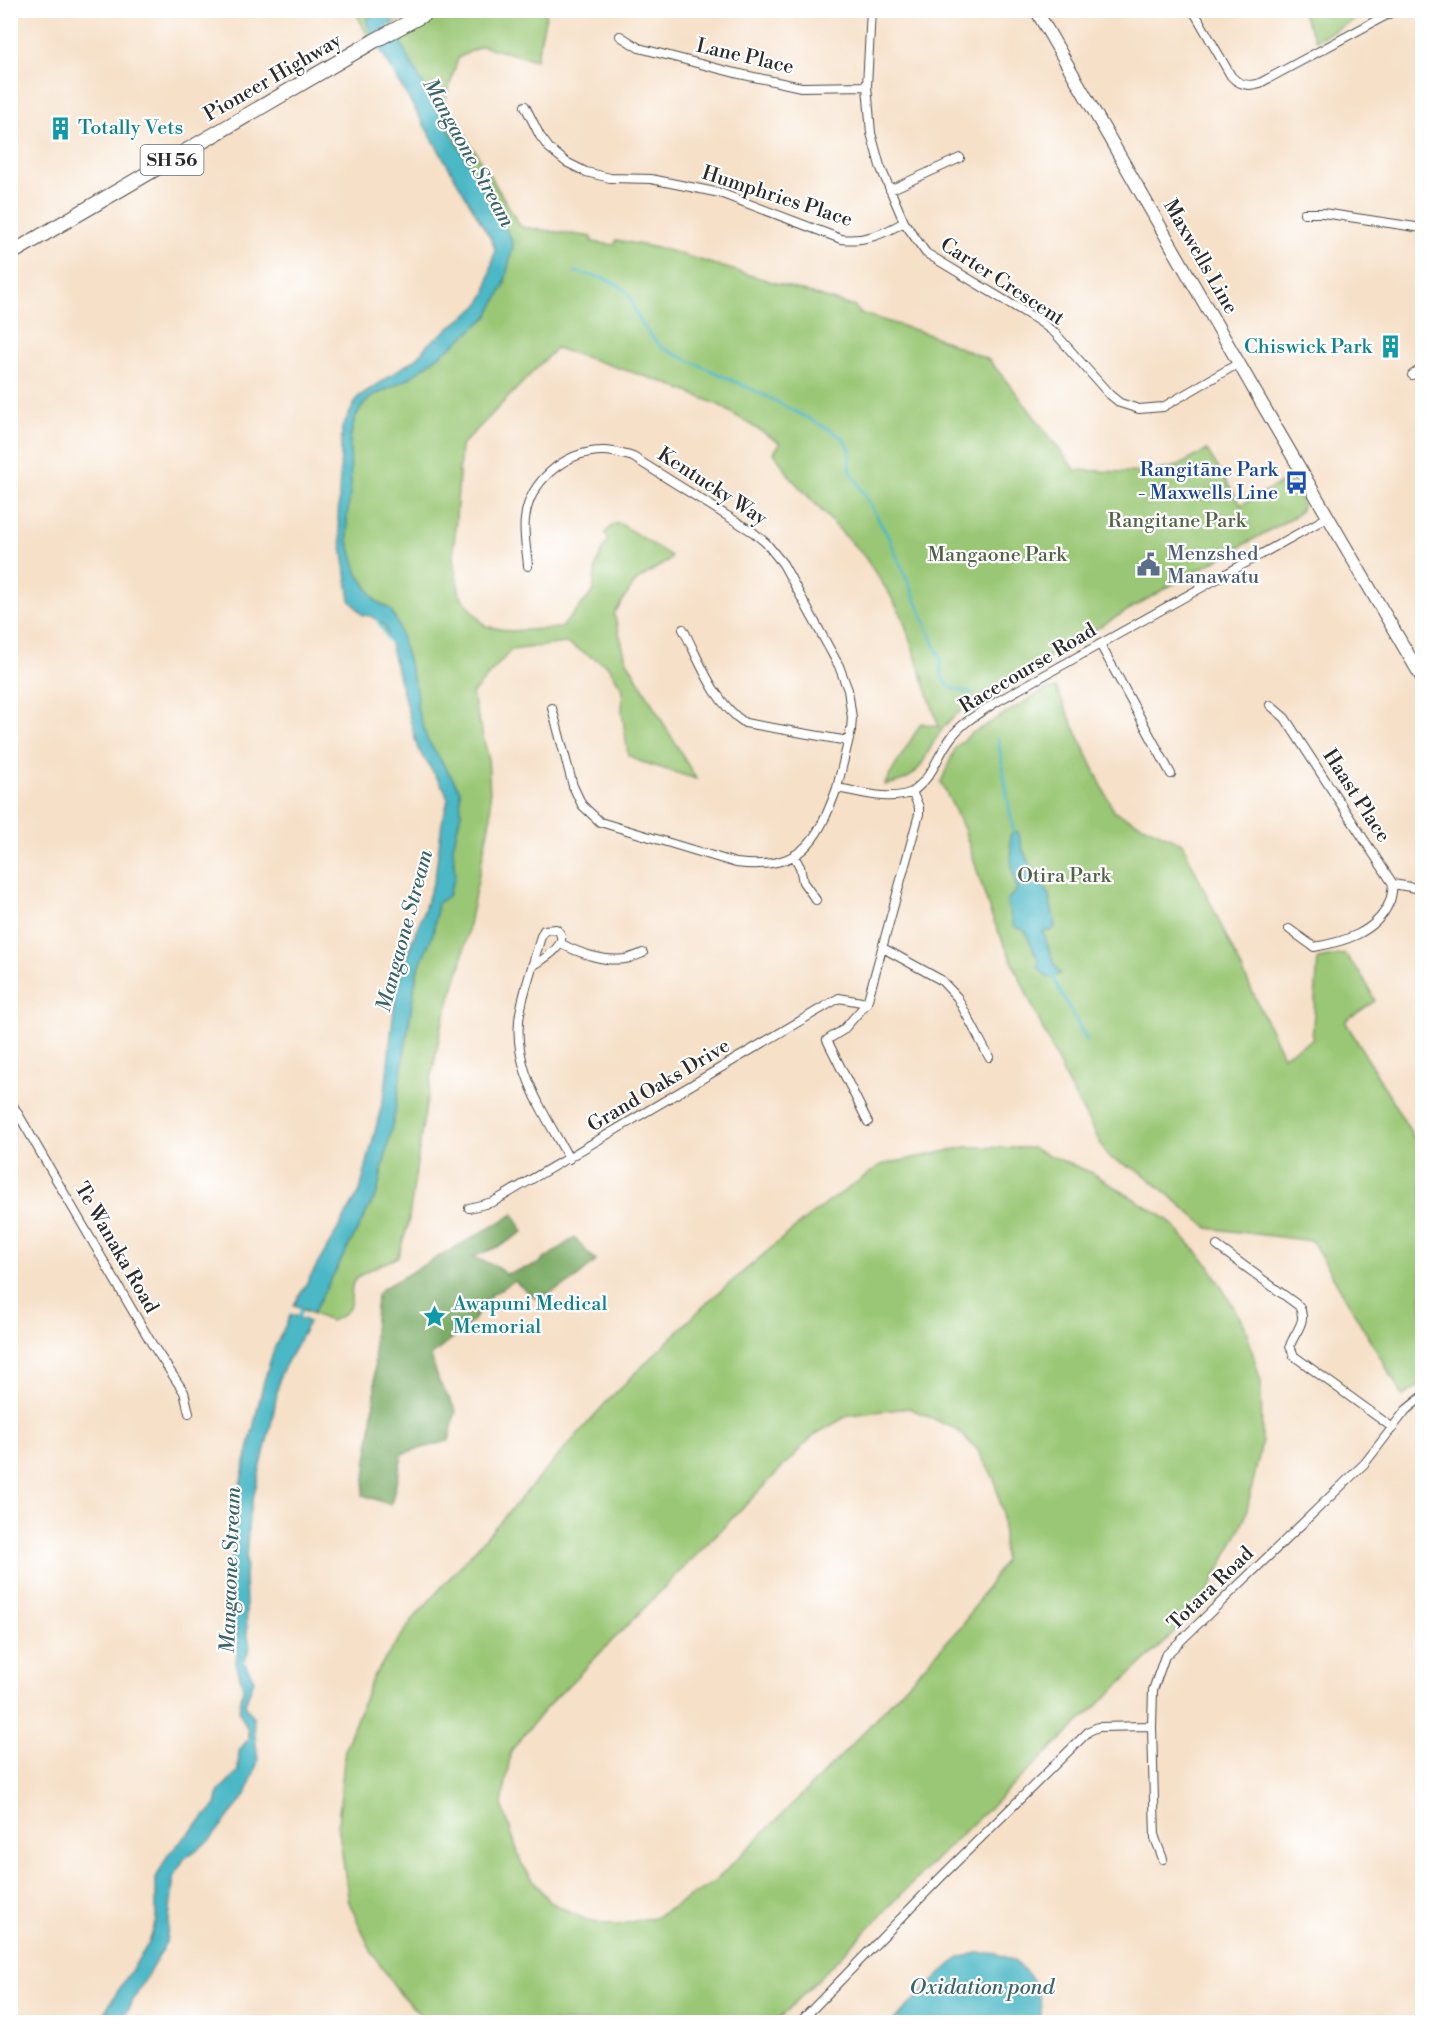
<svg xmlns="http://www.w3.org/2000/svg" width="1433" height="2033" viewBox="0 0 1433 2033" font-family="'Libre Bodoni',serif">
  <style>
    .green { fill: #9ac775; stroke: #627950; stroke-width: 1.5; fill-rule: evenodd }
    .forest { fill: #7bac66; stroke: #536c48; stroke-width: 1.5 }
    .water { fill: #4cb8c6; stroke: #3c7278; stroke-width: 1.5 }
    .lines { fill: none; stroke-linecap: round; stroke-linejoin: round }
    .stream { stroke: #4cb8c6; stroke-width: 3 }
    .street-casing { stroke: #494643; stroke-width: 10 }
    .secondary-casing { stroke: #494643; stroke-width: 14 }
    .primary-casing { stroke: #494643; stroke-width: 16 }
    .street { stroke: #fff; stroke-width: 8 }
    .secondary { stroke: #fff; stroke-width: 12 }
    .primary { stroke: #fff; stroke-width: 14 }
    .labels { text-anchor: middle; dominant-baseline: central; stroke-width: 4.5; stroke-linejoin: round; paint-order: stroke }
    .shield { fill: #fff; stroke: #6b6b6b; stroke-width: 1.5 }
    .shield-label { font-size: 18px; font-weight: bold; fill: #2b2b2b }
    .street-label { font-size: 20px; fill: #2b2b2b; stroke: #fff }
    .culture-label { font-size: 20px; fill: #0d838f; stroke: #fff; text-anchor: start }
    .transit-label { font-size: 20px; fill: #164399; stroke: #fff; text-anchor: end }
    .park-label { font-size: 20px; fill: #526245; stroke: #fff }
    .service-label { font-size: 20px; fill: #4e5e75; stroke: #fff; text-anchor: start }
    .water-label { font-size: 21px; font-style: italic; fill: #386369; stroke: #fff }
  </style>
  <rect width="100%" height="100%" fill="#fff"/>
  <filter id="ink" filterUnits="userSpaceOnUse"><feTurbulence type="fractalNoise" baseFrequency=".0167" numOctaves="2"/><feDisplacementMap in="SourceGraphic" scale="12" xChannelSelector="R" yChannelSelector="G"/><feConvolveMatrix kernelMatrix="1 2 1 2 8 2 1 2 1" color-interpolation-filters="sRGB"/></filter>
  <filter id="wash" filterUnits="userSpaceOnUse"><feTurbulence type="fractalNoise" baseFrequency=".008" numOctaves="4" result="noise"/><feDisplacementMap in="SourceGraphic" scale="24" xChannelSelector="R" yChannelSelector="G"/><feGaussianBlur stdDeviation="1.35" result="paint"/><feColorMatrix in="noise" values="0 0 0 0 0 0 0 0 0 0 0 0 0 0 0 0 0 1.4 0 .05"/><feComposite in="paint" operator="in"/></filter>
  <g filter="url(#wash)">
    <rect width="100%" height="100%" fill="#f6e0c8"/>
    <path class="green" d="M355,11H416L369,38Z
      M446,11H547L536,60L481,46L458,58L445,102L521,227L592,237V242L615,245L616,240L667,250L855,307L860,313L931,335L989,360L1017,394L1075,470L1146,473L1178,466L1207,450L1241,505L1288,479C1295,490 1311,506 1295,516L1166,588L983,695C969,705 951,716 941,731C920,759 926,779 884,785L921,723L939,727L902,616L887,590L864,556L792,479L774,453L780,443L719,405L666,383L556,348L461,446L453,560L460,595L485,626L510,631L561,628L594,591C594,568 596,560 608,540L605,533L613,525L619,523L671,556L669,560L636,581L614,614L626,659L696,779L639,761L628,755L622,710L623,689L607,665L566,643L511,650L472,694L488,756L491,815L461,964L441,1027L423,1122L408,1225L398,1257C386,1263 369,1268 358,1277C342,1289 365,1309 330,1321L301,1309L368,1178L437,886L450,796L422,746L394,649L363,593L344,538L343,483L356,402L422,357L476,316L490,292L501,246L389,43Z
      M1301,11H1371L1316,40Z
      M1056,688L1114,812L1182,843L1283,1056L1312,1040L1318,959L1345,954L1364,979L1375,1001L1345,1021L1422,1151V1384L1403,1396L1312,1241L1208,1228L1141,1172L1108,1157L1067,1082L991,915L964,829L941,782L956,747L972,733L1045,690Z
      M966,1147L1032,1148L1092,1173L1167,1219L1207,1263L1245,1326L1261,1382L1262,1442L1245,1518L1208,1592L1178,1629L947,1848L776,2022H427L401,1995L372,1953L349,1902L338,1825L345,1749L373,1676L414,1618L610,1398L710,1300L809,1216L881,1165ZM909,1408L956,1429L977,1449L994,1479L1002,1510L1004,1561L963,1624L847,1750L713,1883L658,1916L618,1925L590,1922L550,1902L522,1865L502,1805L511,1751L543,1711L814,1435L849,1415Z"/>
    <path class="forest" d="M514,1214L523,1232L502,1245L473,1257L495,1266L506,1274L536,1265L574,1238L596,1261L571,1282L537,1299L514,1281L491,1295L472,1322L431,1356L439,1382L456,1410L449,1441L403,1453L391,1505L363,1495L375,1394L374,1331L377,1295L383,1288Z"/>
    <path class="water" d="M382,11H386L393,24L372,36L366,19Z
      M398,34L407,56L510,236L513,246L504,286L488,316L459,341L408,379L373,396L363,405L355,418L350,438L351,485L347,518L348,541L358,574L376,601L391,610L398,625L418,696L417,708L427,739L460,790L461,813L453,847L455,877L448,896L438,903L433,934L417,972L394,1118L377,1193L313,1313L294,1305L360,1191L385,1092L395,998L404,962L422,916L435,877L442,823L448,800L445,790L418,749L385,625L371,616L363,615L350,600L338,520L342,428L358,397L417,358L427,345L478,306L486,292L495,249L492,241L378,46Z
      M1013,832H1018L1023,850L1030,864L1040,877L1049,895L1055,926L1052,930L1043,932L1053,961L1060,974L1048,978L1037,966L1039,962L1025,931L1014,926L1006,901L1017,890L1012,869L1010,836Z
      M291,1314L309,1322L280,1375L273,1416L249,1515L245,1576L247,1631L250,1648L244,1662L254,1680L245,1704L253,1718L258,1761L246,1795L210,1840L184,1859L174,1877L166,1943L121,2021L120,2022H98L149,1943L156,1921V1878L168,1855L216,1805L219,1791L238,1771L239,1751L248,1739V1730L239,1711L243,1688L236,1662L238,1644L229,1589L237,1498L264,1381L274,1349Z
      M977,1953C1017,1949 1047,1984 1040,2022H892L951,1964L960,1958Z"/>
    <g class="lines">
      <path class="stream" d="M575,272C591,275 615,279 627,292C632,298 633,308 636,314C643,327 652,338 662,348L766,396L830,430L842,437L850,449L849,464L852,473L889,538L941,659C939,687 950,688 973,694
        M377,619L390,642
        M998,739L1014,836
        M1051,974L1087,1041
        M297,1319L303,1306"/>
    </g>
  </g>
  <g filter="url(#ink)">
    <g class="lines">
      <defs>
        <path id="street" d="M871,10L867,86L871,133L880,166L904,222L926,253L1039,321L1055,333L1109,394L1120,403L1139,409L1163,407L1239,363
          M1193,10L1231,76C1239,85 1248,87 1260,83L1396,10
          M620,36L639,48L735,73L801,87L867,86
          M525,106L540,136L549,148L566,162L586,172L610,178L651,179L720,193L841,239C864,242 884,234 904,222
          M890,190L960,158
          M1304,213H1323L1422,228
          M1412,375L1422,368
          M528,566C527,551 523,535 525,519C529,482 564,452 601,451C612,450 622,454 633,457L753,532L766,543L783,564L839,666L848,690L852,718L851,730L837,788
          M683,629C700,661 713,702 745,723L848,741
          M1100,644L1171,774
          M1270,705L1285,718L1393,884L1422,889
          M552,708L573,786L582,805L600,822L736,863C800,871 817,843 837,788C861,792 889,802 912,792
          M794,856L800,867L803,882L816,900
          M1289,929L1314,947C1343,942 1376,933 1389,903C1392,897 1392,890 1393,884
          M560,943C578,953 604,962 625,959C631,958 638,955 643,953
          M883,948L941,980L957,997L989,1057
          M534,965C544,959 573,942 556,929L544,930L541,936C535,959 527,981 522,1003C507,1062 543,1110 569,1159
          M10,1100L152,1344L184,1392L189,1413
          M868,1122L827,1040L843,1030L867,1003L919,814V807L912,792C936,773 934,761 950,739C962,722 981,712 998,701L1328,517
          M469,1208L493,1202L839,998L867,1003
          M1217,1246L1299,1306C1308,1322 1295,1331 1290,1346L1294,1356L1393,1428
          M1163,1859L1155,1838L1152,1726L1153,1690L1165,1656L1365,1463L1406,1410L1422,1397
          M800,2022L941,1877L1089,1731L1098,1727L1152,1726"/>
        <path id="secondary" d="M1036,10L1257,395L1422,678"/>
        <path id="primary" d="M10,254L374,41L432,10"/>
      </defs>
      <use href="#street" class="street-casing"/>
      <use href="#secondary" class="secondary-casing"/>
      <use href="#primary" class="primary-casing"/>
      <use href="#street" class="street"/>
      <use href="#secondary" class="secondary"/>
      <use href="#primary" class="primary"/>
    </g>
  </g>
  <defs>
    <symbol id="building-bare" viewBox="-9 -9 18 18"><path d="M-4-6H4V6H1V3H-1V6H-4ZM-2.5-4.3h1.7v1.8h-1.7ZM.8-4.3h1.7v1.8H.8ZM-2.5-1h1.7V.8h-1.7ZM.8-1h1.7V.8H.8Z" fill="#0f9aa8" stroke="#fff" stroke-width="2.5" paint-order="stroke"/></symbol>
    <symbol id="bus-bare" viewBox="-9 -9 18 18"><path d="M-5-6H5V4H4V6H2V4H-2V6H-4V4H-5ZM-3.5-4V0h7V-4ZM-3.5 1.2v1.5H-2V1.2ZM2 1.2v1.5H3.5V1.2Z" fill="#1a4fb4" stroke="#fff" stroke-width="2.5" paint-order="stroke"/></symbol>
    <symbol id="civic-bare" viewBox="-9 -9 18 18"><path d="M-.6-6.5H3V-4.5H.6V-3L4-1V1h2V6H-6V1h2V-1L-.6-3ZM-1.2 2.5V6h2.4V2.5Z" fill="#5c6f8a" stroke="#fff" stroke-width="2.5" paint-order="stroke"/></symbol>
    <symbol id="sight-bare" viewBox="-9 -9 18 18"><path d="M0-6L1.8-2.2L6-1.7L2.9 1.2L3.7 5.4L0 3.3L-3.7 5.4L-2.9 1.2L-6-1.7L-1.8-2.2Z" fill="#0f9aa8" stroke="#fff" stroke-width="2.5" paint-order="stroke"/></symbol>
  </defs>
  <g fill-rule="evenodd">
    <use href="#building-bare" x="44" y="112" width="33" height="33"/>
    <use href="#building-bare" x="1374" y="330" width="33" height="33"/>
    <use href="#bus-bare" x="1280" y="466" width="33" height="33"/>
    <use href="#civic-bare" x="1132" y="548" width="33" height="33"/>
    <use href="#sight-bare" x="418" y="1300" width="33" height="33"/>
  </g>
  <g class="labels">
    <rect class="shield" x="140.5" y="145" width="63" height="30" rx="4.5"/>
    <g class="shield-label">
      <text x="172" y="160">SH 56</text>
    </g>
    <g class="street-label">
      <text transform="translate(745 57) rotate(13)">Lane Place</text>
      <text transform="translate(273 78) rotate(-30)">Pioneer Highway</text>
      <text transform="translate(777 197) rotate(18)">Humphries Place</text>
      <text transform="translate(1200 257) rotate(60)">Maxwells Line</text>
      <text transform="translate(1002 282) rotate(33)">Carter Crescent</text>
      <text transform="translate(712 487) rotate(33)">Kentucky Way</text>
      <text transform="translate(1028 669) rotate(-31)">Racecourse Road</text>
      <text transform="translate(1356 796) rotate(57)">Haast Place</text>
      <text transform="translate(659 1086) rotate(-31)">Grand Oaks Drive</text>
      <text transform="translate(116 1248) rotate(60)">Te Wanaka Road</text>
      <text transform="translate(1211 1589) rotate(-44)">Totara Road</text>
    </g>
    <g class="culture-label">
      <text x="78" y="128">Totally Vets</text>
      <text x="1372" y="347" text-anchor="end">Chiswick Park</text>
      <text x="453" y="1304">Awapuni Medical<tspan x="453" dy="23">Memorial</tspan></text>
    </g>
    <g class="transit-label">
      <text x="1278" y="470">Rangitāne Park<tspan x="1278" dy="23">- Maxwells Line</tspan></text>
    </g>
    <g class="park-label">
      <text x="1177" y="521">Rangitane Park</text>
      <text x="997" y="555">Mangaone Park</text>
      <text x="1064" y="876">Otira Park</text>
    </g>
    <g class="service-label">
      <text x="1167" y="554">Menzshed<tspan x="1167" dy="23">Manawatu</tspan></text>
    </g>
    <g class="water-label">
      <text transform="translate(468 153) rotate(61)">Mangaone Stream</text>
      <text transform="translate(405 931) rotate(-75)">Mangaone Stream</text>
      <text transform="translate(231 1570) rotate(-88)">Mangaone Stream</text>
      <text x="982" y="1988">Oxidation pond</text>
    </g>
  </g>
  <rect width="1433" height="2033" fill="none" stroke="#fff" stroke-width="36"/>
</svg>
